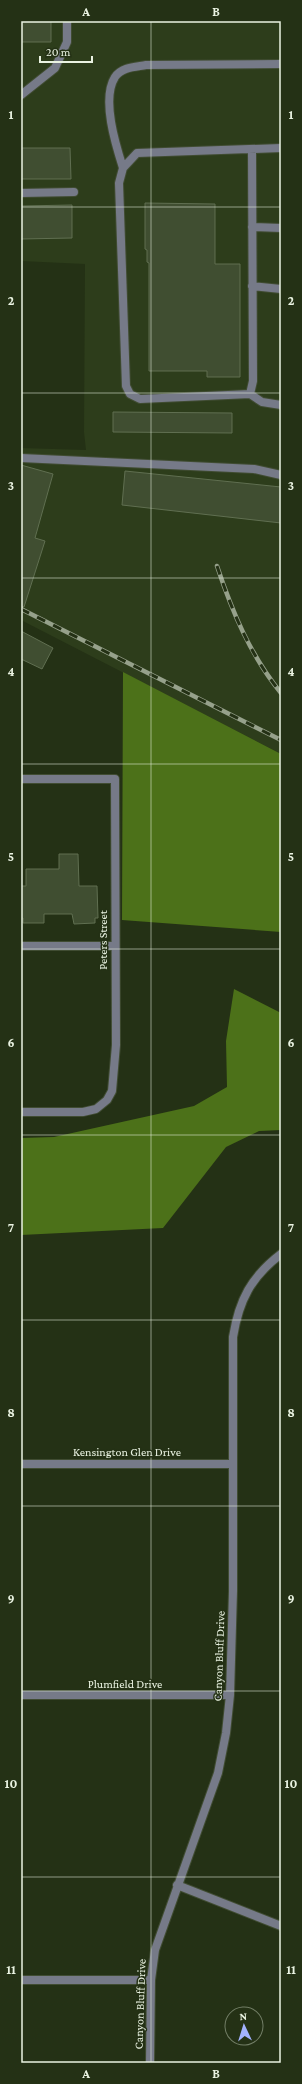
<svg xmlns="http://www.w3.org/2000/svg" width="302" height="2084" viewBox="0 0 302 2084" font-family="'Crimson Pro',serif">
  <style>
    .built { fill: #2d3d1b }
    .forest { fill: #4c7119 }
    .building { fill: #404e31; stroke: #606f51 }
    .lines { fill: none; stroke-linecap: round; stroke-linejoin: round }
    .service-casing { stroke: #404c32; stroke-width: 10 }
    .minor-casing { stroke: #404c32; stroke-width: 10 }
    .service { stroke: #767a88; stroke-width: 8 }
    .minor { stroke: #767a88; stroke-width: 8 }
    .rail-casing { stroke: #96a18b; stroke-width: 4.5 }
    .rail { stroke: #243115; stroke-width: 3; stroke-dasharray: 9; stroke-linecap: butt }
    .grid { fill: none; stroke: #eaf3e2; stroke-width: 1; stroke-opacity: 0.55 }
    .labels { text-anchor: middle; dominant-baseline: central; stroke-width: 3; stroke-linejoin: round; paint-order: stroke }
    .street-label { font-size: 12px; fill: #eaf3e2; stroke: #243115 }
    .neatline { fill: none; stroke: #eaf3e2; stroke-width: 1.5 }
    .grid-label { font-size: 13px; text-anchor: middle; font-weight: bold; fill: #eaf3e2 }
  </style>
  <rect width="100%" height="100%" fill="#243115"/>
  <path class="built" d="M21,21H281V754L21,620V448L86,450L84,432L85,264L21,261Z"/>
  <path class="forest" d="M123,672L281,754V932L122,920Z
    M234,989L281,1013V1130L259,1131L226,1147L163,1228L21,1235V1138L54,1137L194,1106L227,1087L226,1041Z"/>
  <path class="building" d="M21,21H51V42H21Z
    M21,148H70L71,179H21Z
    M145,203L215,204V264H240V377H207V371H149V263L147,262V250L145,249Z
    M72,205V238L21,239V206Z
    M113,412L232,413V433L113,432Z
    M21,465L53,474L35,538L45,541L24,607L21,606Z
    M125,471L281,487V523L122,505Z
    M21,631L53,648L42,669L21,659Z
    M59,854H78L79,886H97L98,918H95V923L74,924L72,914H44V923H23V918H21V886H26V869H59Z"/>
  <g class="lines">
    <defs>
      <path id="service" d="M21,95L55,68L67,42V21
        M252,150L253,381L250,394L140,399L130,394L126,386L119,183L123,168L137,153L281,148
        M123,168C116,146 101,99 115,77C122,67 135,67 146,65L281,64
        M21,193L74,192
        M252,227L281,228
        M252,286L281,289
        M250,394L262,402L281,405
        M21,458L254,469L281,475"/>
      <path id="minor" d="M21,779H115L116,1045L112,1091L107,1100L96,1109L83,1112H21
        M21,946H115
        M21,1464H232
        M21,1695H230
        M177,1885L281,1926
        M21,1980H151
        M150,2063L151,1980L155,1950L218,1773L226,1733L230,1695L233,1591V1337C239,1300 251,1277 281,1254"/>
    </defs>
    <use href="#service" class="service-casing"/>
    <use href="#minor" class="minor-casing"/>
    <use href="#service" class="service"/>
    <use href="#minor" class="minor"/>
    <defs>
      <path id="rail" d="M217,566C232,611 250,655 281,693
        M21,609L281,740"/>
    </defs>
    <use href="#rail" class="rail-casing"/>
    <use href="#rail" class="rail"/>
  </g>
  <path class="grid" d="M151,21V2063M21,207H281M21,393H281M21,578H281M21,764H281M21,949H281M21,1135H281M21,1320H281M21,1506H281M21,1691H281M21,1877H281"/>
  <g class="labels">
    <g class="street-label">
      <text transform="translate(103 940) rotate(-90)">Peters Street</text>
      <text x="127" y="1452">Kensington Glen Drive</text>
      <text transform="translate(219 1656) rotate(-88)">Canyon Bluff Drive</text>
      <text x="125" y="1684">Plumfield Drive</text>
      <text transform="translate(140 2004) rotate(-88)">Canyon Bluff Drive</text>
    </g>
  </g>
  <rect width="302" height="2084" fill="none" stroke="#243115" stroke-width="44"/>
  <g transform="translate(244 2026) rotate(356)"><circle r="19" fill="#243115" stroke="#737f67"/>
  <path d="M0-3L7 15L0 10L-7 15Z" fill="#a2b2fd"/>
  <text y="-6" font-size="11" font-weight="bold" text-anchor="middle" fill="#eaf3e2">N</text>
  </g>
  <path d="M40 56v6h52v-6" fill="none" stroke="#eaf3e2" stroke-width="2"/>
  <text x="46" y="56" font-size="12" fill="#eaf3e2" stroke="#243115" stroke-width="3" paint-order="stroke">20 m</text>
  <rect x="22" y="22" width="258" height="2040" class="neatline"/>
  <g class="grid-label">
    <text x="86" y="16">A</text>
    <text x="216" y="16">B</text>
    <text x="11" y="119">1</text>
    <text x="291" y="119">1</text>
    <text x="11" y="305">2</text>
    <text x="291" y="305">2</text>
    <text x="11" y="490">3</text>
    <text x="291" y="490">3</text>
    <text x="11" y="676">4</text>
    <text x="291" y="676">4</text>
    <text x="11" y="861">5</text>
    <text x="291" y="861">5</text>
    <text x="11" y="1047">6</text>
    <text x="291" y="1047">6</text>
    <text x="11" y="1232">7</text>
    <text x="291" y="1232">7</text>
    <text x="11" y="1417">8</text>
    <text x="291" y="1417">8</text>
    <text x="11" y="1603">9</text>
    <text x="291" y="1603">9</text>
    <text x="11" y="1788">10</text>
    <text x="291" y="1788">10</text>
    <text x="11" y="1974">11</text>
    <text x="291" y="1974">11</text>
    <text x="86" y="2078">A</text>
    <text x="216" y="2078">B</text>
  </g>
</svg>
